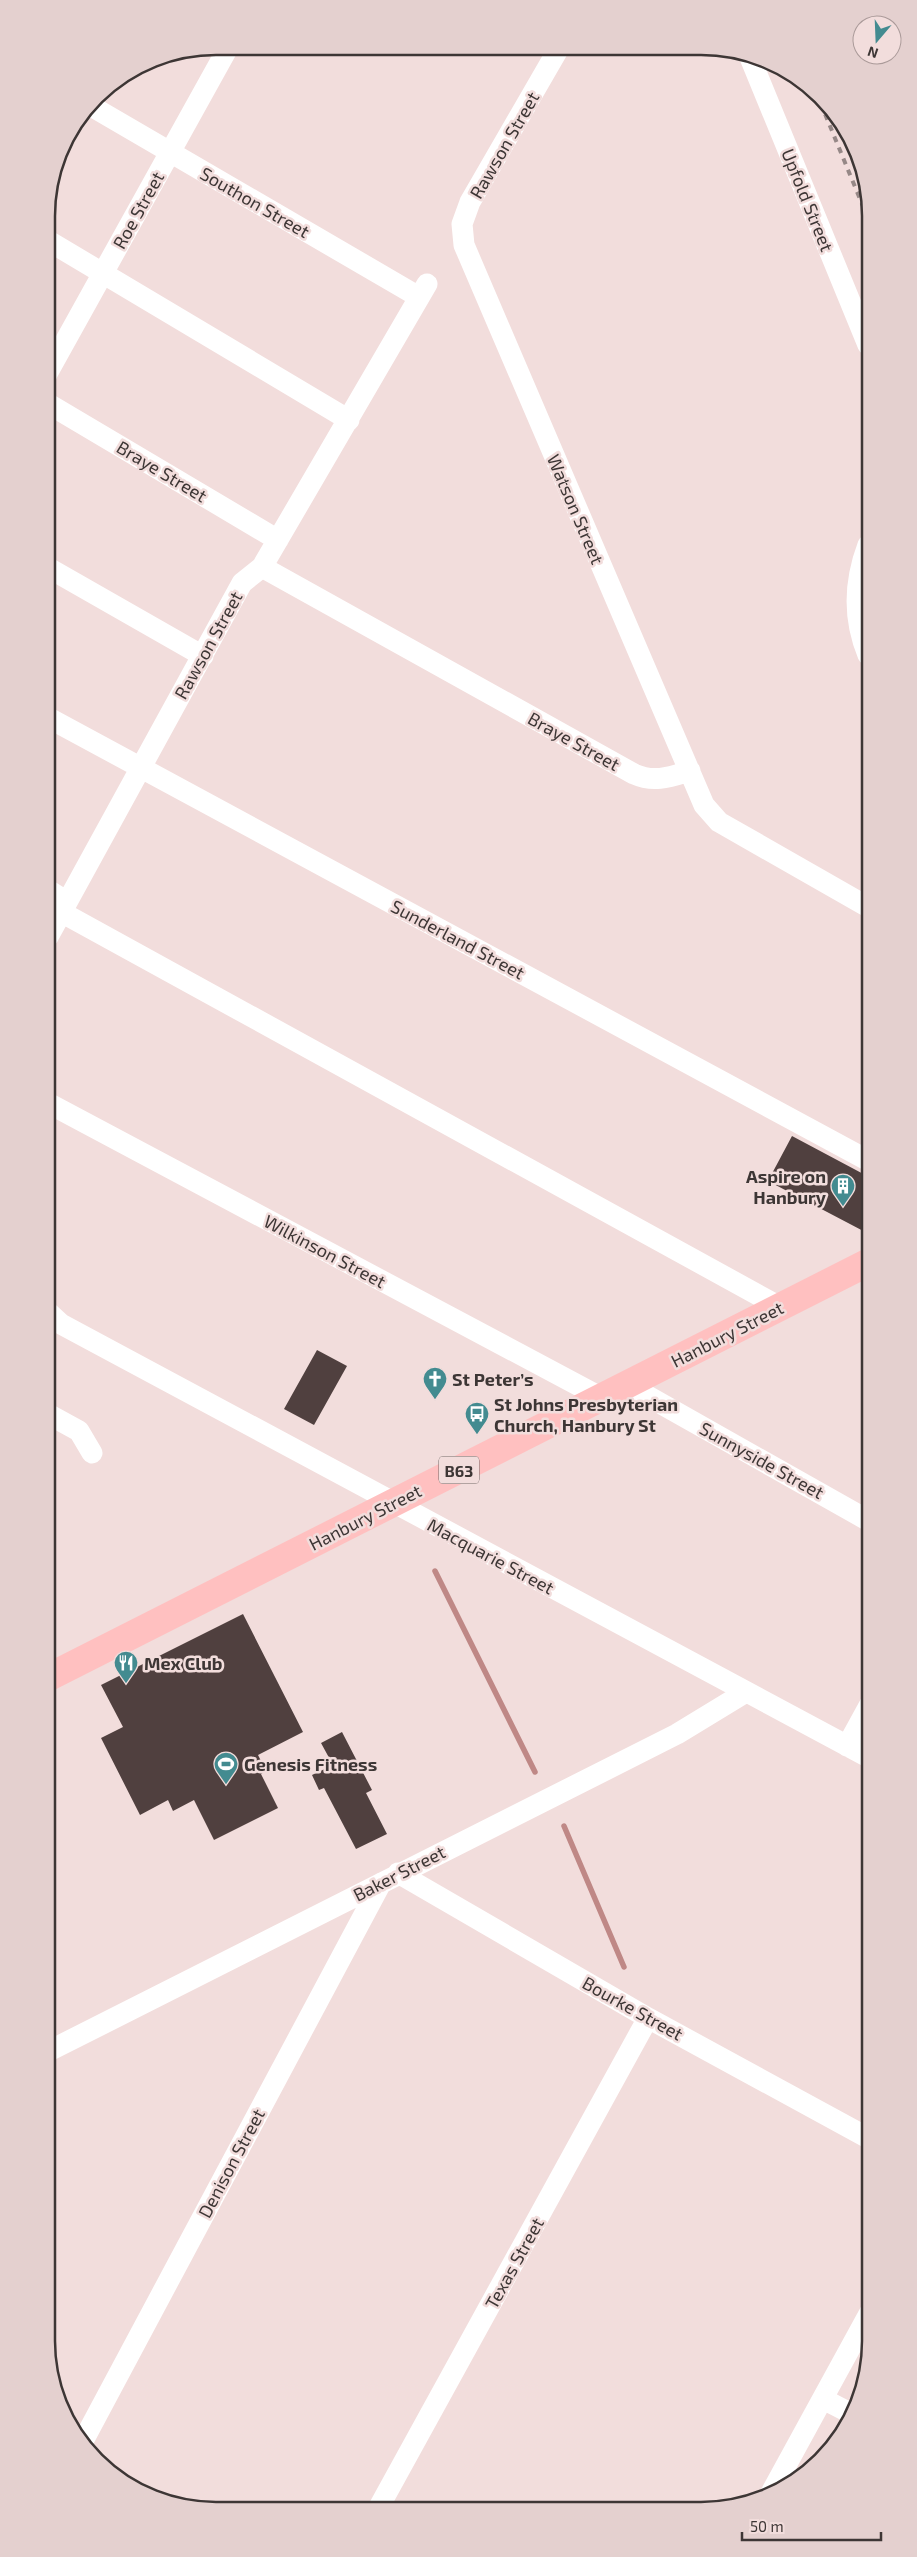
<svg xmlns="http://www.w3.org/2000/svg" width="917" height="2557" viewBox="0 0 917 2557" font-family="'Exo 2',sans-serif">
  <style>
    .lines { fill: none; stroke-linecap: round; stroke-linejoin: round }
    .stream { stroke: #bf8886; stroke-width: 5.5 }
    .building { fill: #50403f }
    .minor { stroke: #fff; stroke-width: 21 }
    .major { stroke: #ffc0c0; stroke-width: 28 }
    .rail { stroke: #968887; stroke-width: 4; stroke-dasharray: 6 6; stroke-linecap: butt }
    .labels { text-anchor: middle; dominant-baseline: central; stroke-width: 5; stroke-linejoin: round; paint-order: stroke }
    .shield { fill: #f2dddc; stroke: #736867; stroke-width: 1 }
    .shield-label { font-size: 16px; font-weight: bold; fill: #3d3635 }
    .street-label { font-size: 18px; fill: #3d3635; stroke: #f2dddc }
    .poi-label { font-size: 18px; font-weight: bold; fill: #3d3635; stroke: #f2dddc; text-anchor: start }
    .rim { fill: none; stroke: #3d3635; stroke-width: 2.5 }
  </style>
  <rect width="100%" height="100%" fill="#f2dddc"/>
  <g class="lines">
    <path class="stream" d="M435,1571L535,1772
      M564,1826L624,1967"/>
  </g>
  <path class="building" d="M792,1136L869,1177V1234L768,1181Z
    M317,1350L347,1366L314,1425L284,1409Z
    M243,1614L303,1732L258,1755L266,1771L261,1774L278,1808L214,1840L194,1800L173,1811L168,1800L140,1815L101,1738L123,1727L101,1685Z
    M342,1732L372,1790L366,1793L387,1834L356,1849L324,1788L319,1790L312,1775L333,1765L321,1743Z"/>
  <g class="lines">
    <path class="minor" d="M559,48L470,202L462,224L464,245L704,805L719,822L868,907
      M749,55L868,345
      M91,106L419,297
      M47,240L349,420
      M47,374L229,46
      M47,403L278,540
      M868,545C854,582 853,619 868,655
      M47,567L203,656
      M262,567L634,774C654,783 670,777 690,771
      M47,717L869,1161
      M48,890L67,902
      M61,912L780,1307
      M48,937L242,583L262,567L427,284
      M48,1103L602,1398
      M48,1312L61,1324L870,1758
      M628,1385L869,1521
      M48,1414L79,1431L92,1453
      M847,1746L870,1704
      M398,1873L648,2018L870,2139
      M49,2051L677,1734L746,1692
      M823,2399L852,2414
      M82,2443L381,1883
      M771,2493L870,2312
      M379,2507L648,2018"/>
    <path class="major" d="M49,1677L869,1262"/>
    <path class="rail" d="M816,92L867,216
      M838,118L867,188"/>
  </g>
  <defs>
    <symbol id="building-pin" viewBox="-11 -11 22 30"><path d="M0 17L-7.5 6A9.5 9.5 0 1 1 7.5 6Z" fill="#438b90" stroke="#f2dddc"/><path d="M-4-6H4V6H1V3H-1V6H-4ZM-2.5-4.3h1.7v1.8h-1.7ZM.8-4.3h1.7v1.8H.8ZM-2.5-1h1.7V.8h-1.7ZM.8-1h1.7V.8H.8Z" fill="#fff"/></symbol>
    <symbol id="church-pin" viewBox="-11 -11 22 30"><path d="M0 17L-7.5 6A9.5 9.5 0 1 1 7.5 6Z" fill="#438b90" stroke="#f2dddc"/><path d="M-1.2-6h2.4v3.5h3.3v2.4h-3.3V6h-2.4V-.1h-3.3v-2.4h3.3Z" fill="#fff"/></symbol>
    <symbol id="bus-pin" viewBox="-11 -11 22 30"><path d="M0 17L-7.5 6A9.5 9.5 0 1 1 7.5 6Z" fill="#438b90" stroke="#f2dddc"/><path d="M-5-6H5V4H4V6H2V4H-2V6H-4V4H-5ZM-3.5-4V0h7V-4ZM-3.5 1.2v1.5H-2V1.2ZM2 1.2v1.5H3.5V1.2Z" fill="#fff"/></symbol>
    <symbol id="restaurant-pin" viewBox="-11 -11 22 30"><path d="M0 17L-7.5 6A9.5 9.5 0 1 1 7.5 6Z" fill="#438b90" stroke="#f2dddc"/><path d="M-5-6h1v4h1v-4h1v4h1v-4h1v5L-1.5 .5V6h-2V.5L-5-1ZM5-6V6H3V1.5H1.5Q1.5-4 5-6Z" fill="#fff"/></symbol>
    <symbol id="stadium-pin" viewBox="-11 -11 22 30"><path d="M0 17L-7.5 6A9.5 9.5 0 1 1 7.5 6Z" fill="#438b90" stroke="#f2dddc"/><path d="M0-5a6.5 5 0 1 0 0 10a6.5 5 0 1 0 0-10ZM-3.5-1.8h7v3.6h-7Z" fill="#fff"/></symbol>
  </defs>
  <g fill-rule="evenodd">
    <use href="#building-pin" x="829" y="1172" width="28" height="38"/>
    <use href="#church-pin" x="421" y="1365" width="28" height="38"/>
    <use href="#bus-pin" x="463" y="1400" width="28" height="38"/>
    <use href="#restaurant-pin" x="112" y="1649" width="28" height="38"/>
    <use href="#stadium-pin" x="212" y="1750" width="28" height="38"/>
  </g>
  <g class="labels">
    <rect class="shield" x="439" y="1456.5" width="40" height="27" rx="4"/>
    <g class="shield-label">
      <text x="459" y="1470">B63</text>
    </g>
    <g class="street-label">
      <text transform="translate(504 145) rotate(-60)">Rawson Street</text>
      <text transform="translate(808 200) rotate(68)">Upfold Street</text>
      <text transform="translate(255 202) rotate(30)">Southon Street</text>
      <text transform="translate(138 210) rotate(-61)">Roe Street</text>
      <text transform="translate(162 471) rotate(31)">Braye Street</text>
      <text transform="translate(576 509) rotate(67)">Watson Street</text>
      <text transform="translate(208 645) rotate(-61)">Rawson Street</text>
      <text transform="translate(574 741) rotate(29)">Braye Street</text>
      <text transform="translate(458 939) rotate(28)">Sunderland Street</text>
      <text transform="translate(325 1251) rotate(28)">Wilkinson Street</text>
      <text transform="translate(727 1334) rotate(-27)">Hanbury Street</text>
      <text transform="translate(762 1460) rotate(29)">Sunnyside Street</text>
      <text transform="translate(365 1517) rotate(-27)">Hanbury Street</text>
      <text transform="translate(491 1556) rotate(28)">Macquarie Street</text>
      <text transform="translate(399 1873) rotate(-27)">Baker Street</text>
      <text transform="translate(633 2008) rotate(29)">Bourke Street</text>
      <text transform="translate(231 2163) rotate(-62)">Denison Street</text>
      <text transform="translate(514 2263) rotate(-61)">Texas Street</text>
    </g>
    <g class="poi-label">
      <text x="826" y="1176" text-anchor="end">Aspire on<tspan x="826" dy="21">Hanbury</tspan></text>
      <text x="452" y="1379">St Peter’s</text>
      <text x="494" y="1404">St Johns Presbyterian<tspan x="494" dy="21">Church, Hanbury St</tspan></text>
      <text x="144" y="1663">Mex Club</text>
      <text x="244" y="1764">Genesis Fitness</text>
    </g>
  </g>
  <path d="M0 0H917V2557H0ZM216 55H701A161 161 0 0 1 862 216V2341A161 161 0 0 1 701 2502H216A161 161 0 0 1 55 2341V216A161 161 0 0 1 216 55Z" fill="#e4d0cf" fill-rule="evenodd"/>
  <path class="rim" d="M216 55H701A161 161 0 0 1 862 216V2341A161 161 0 0 1 701 2502H216A161 161 0 0 1 55 2341V216A161 161 0 0 1 216 55Z"/>
  <g transform="translate(877 40) rotate(199)"><circle r="24" fill="#f2dddc" stroke="#aa9a99"/>
  <path d="M0-4L9 19L0 12L-9 19Z" fill="#438b90"/>
  <text y="-8" font-size="14" font-weight="bold" text-anchor="middle" fill="#3d3635">N</text>
  </g>
  <path d="M742 2532v8h139v-8" fill="none" stroke="#3d3635" stroke-width="2.5"/>
  <text x="750" y="2532" font-size="15" fill="#3d3635" stroke="#f2dddc" stroke-width="4" paint-order="stroke">50 m</text>
</svg>
